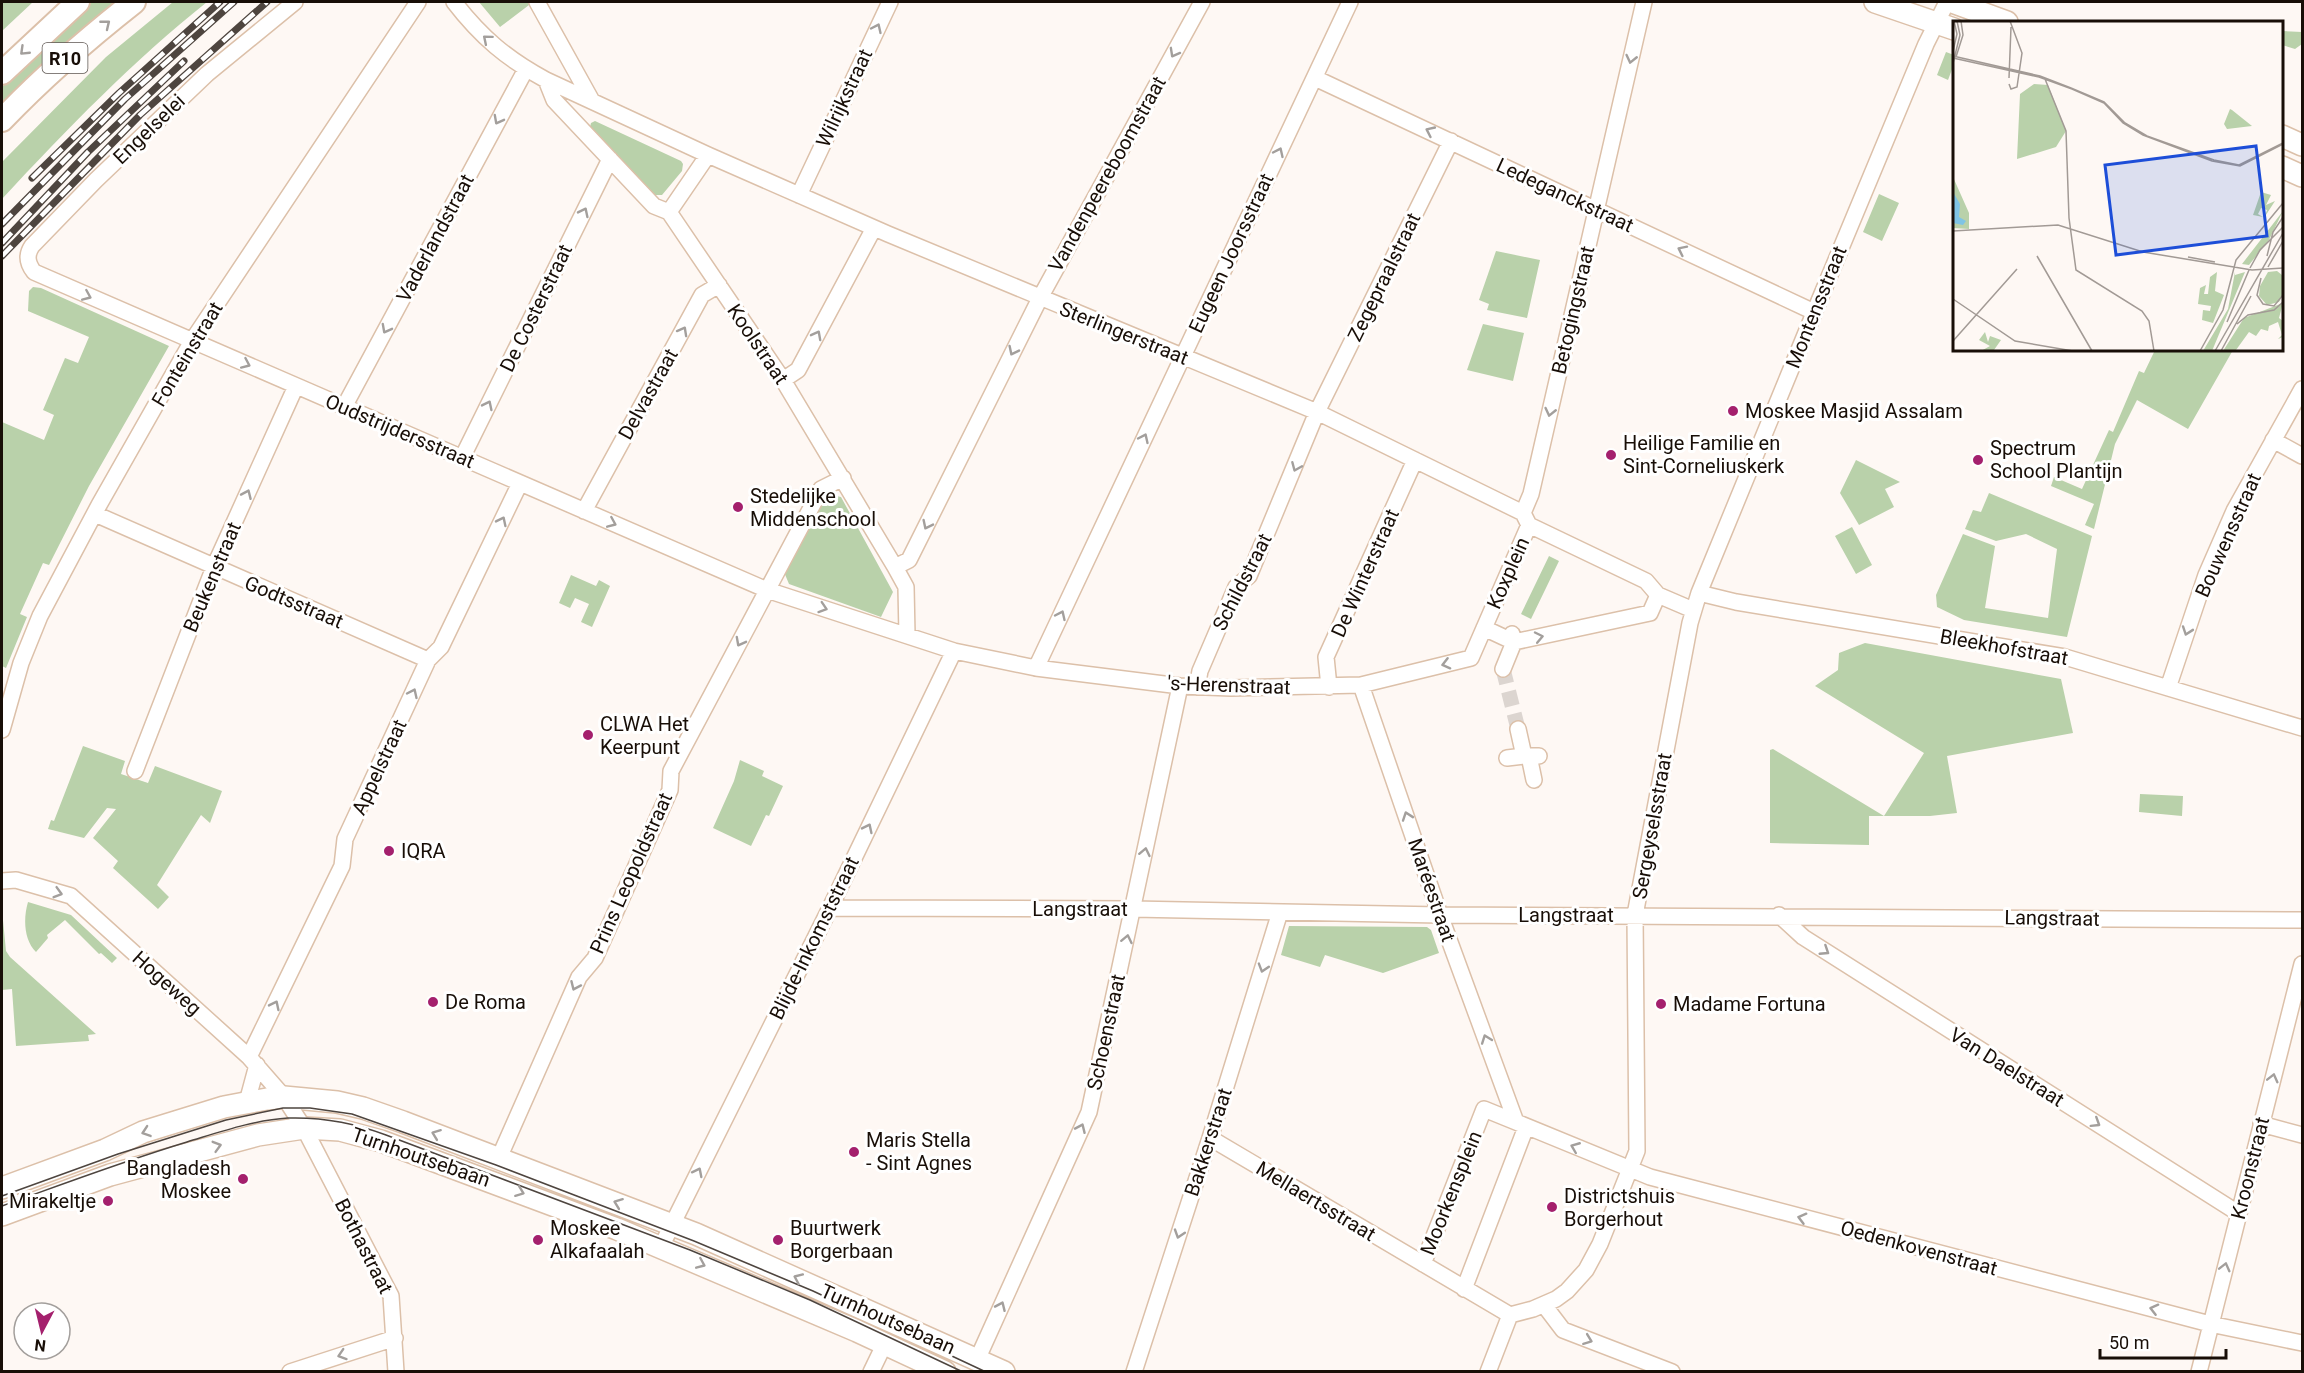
<svg xmlns="http://www.w3.org/2000/svg" width="2304" height="1373" viewBox="0 0 2304 1373" font-family="Roboto,sans-serif">
  <style>
    .green { fill: #b9d1aa }
    .lines { fill: none; stroke-linecap: round; stroke-linejoin: round }
    .street-tunnel { stroke: #dcd5d0; stroke-width: 15; stroke-dasharray: 15 8; stroke-linecap: butt }
    .street-casing { stroke: #dcc0a9; stroke-width: 18 }
    .secondary-casing { stroke: #dcc0a9; stroke-width: 24 }
    .primary-casing { stroke: #dcc0a9; stroke-width: 26 }
    .street { stroke: #fff; stroke-width: 15 }
    .secondary { stroke: #fff; stroke-width: 21 }
    .primary { stroke: #fff; stroke-width: 22 }
    .tram { stroke: #4e453f; stroke-width: 1.5 }
    .rail-casing { stroke: #4e453f; stroke-width: 7 }
    .rail { stroke: #fff; stroke-width: 4.5; stroke-dasharray: 14; stroke-linecap: butt }
    .oneway { stroke: #a39f9c }
    .poi-dot { fill: #a4206d; stroke: #fff; stroke-width: 2 }
    .labels { text-anchor: middle; dominant-baseline: central; stroke-width: 6; stroke-linejoin: round; paint-order: stroke }
    .shield { fill: #fff; stroke: #5d5651; stroke-width: 1.5 }
    .shield-label { font-size: 18px; font-weight: bold; fill: #180e07 }
    .street-label { font-size: 20px; fill: #180e07; stroke: #fff }
    .poi-label { font-size: 20px; fill: #180e07; stroke: #fff; text-anchor: start }
    .inset-road { fill: none; stroke: #a29a95; stroke-width: 1.5 }
    .view { fill: #1d4ed8; fill-opacity: 0.15; stroke: #1d4ed8; stroke-width: 3 }
    .inset-edge { fill: none; stroke: #180e07; stroke-width: 3 }
  </style>
  <rect width="100%" height="100%" fill="#fef8f4"/>
  <path class="green" d="M2,2H33L2,31Z
    M92,2H114L83,28L2,107V87Z
    M173,2H207C133,61 67,129 2,199V162L106,57Z
    M479,2H533L500,27Z
    M2282,31L2302,32V44L2295,49L2282,45Z
    M1946,52L1954,55V64L1948,80L1937,75Z
    M595,121L681,161L683,164L682,171L662,195H654L594,131L590,127L591,123Z
    M1879,194L1899,203L1882,241L1863,232Z
    M1496,251L1540,260L1527,318L1487,310L1489,304L1479,300Z
    M33,287L41,288L169,346L89,486L49,565L43,563L20,614L27,617L6,668L2,666V422L44,440L54,415L43,410L65,358L78,363L89,337L28,311L29,291Z
    M1483,324L1524,333L1513,381L1467,370Z
    M2155,350H2233L2188,429L2137,400L2115,444L2094,529L2085,525L2094,504L2051,486L2054,477L2082,489L2109,430L2113,432L2139,371L2144,373Z
    M1856,460L1900,482L1885,489L1894,507L1859,525L1840,493Z
    M1989,493L2092,536L2067,637L1964,620L1937,607L1936,595L1963,534L1995,546L1985,608L2048,618L2057,549L2026,534L1996,541L1965,529L1973,510L1981,512Z
    M827,494L841,497L893,592L881,617L789,584L784,572Z
    M1852,527L1872,565L1856,574L1835,536Z
    M1549,556L1559,561L1531,619L1521,614Z
    M571,575L596,586L599,580L610,586L592,627L581,622L589,604L575,598L570,608L559,603Z
    M1865,643L2061,679L2073,733L1947,756L1957,813L1930,816H1869V845L1770,843V750L1773,749L1884,816L1924,753L1815,686L1838,670L1839,653Z
    M83,746L125,761L121,774L148,783L155,766L222,791L210,823L201,815L157,885L169,897L158,909L113,868L118,861L93,838L116,809L107,808L84,838L48,829L51,820L54,821Z
    M740,760L764,771L762,776L783,786L769,816L766,815L751,846L713,828L734,781Z
    M2140,794L2183,796L2182,816L2139,812Z
    M28,902L71,915L117,958L112,963L101,953L99,954L65,920L47,935L48,938L36,952C24,940 23,919 28,902Z
    M2,910L6,951L10,957L96,1034L88,1035L89,1041L16,1046L12,989L2,990Z
    M1289,926L1427,927L1431,930L1439,953L1383,973L1325,955L1320,967L1281,955Z"/>
  <g class="lines">
    <path class="street-tunnel" d="M1503,669L1518,729"/>
    <defs>
      <path id="street" d="M295,2L207,74L96,180L32,246C26,255 27,263 34,272L767,590L954,651L1036,668L1180,686L1231,688L1361,685L1471,658L1529,525
        M454,2C481,37 507,59 546,80L708,155L888,234L1317,412L1523,513L1529,525
        M537,2L592,101
        M1315,78L1814,312
        M546,80L554,100L654,206L669,212
        M799,195L890,2
        M669,212L783,380L895,567L906,587L907,635
        M669,212L708,155
        M783,380L798,370L874,228
        M344,407L526,69
        M2273,440L2302,456
        M462,458L610,159
        M584,511L702,295L719,285
        M1523,513L1531,494L1644,2
        M95,514L428,660
        M1529,525L1646,581L1658,595L1693,610
        M895,567L909,560L1040,298L1202,2
        M1699,593L1736,602L2065,657L2302,728
        M1484,628L1514,642L1650,613L1658,595
        M1036,668L1350,2
        M1503,669L1514,642L1512,634
        M1361,685L1440,915L1516,1122L1650,1177L2210,1324L2302,1343
        M1197,687L1200,671L1236,587L1249,576L1317,412L1451,141
        M1329,687L1326,657L1415,460
        M2168,688L2206,575L2234,511L2302,389
        M1518,729L1524,756H1539
        M2,730L21,663L40,616L99,505L192,341L418,2
        M1529,756L1534,780
        M1507,758L1524,756
        M135,771L214,567L296,386
        M2,881L16,880L71,896L249,1057L284,1097L304,1128L391,1296L396,1372
        M830,908L1133,909L1440,915L2302,920
        M1779,915L1803,937L2238,1213
        M249,1057L342,866L345,839L428,660L441,647L520,483
        M247,1102L257,1065
        M2261,1124L2302,1135
        M1210,1138L1510,1315L1533,1309L1556,1299L1567,1291L1586,1270L1600,1244L1637,1151L1635,915L1690,623L1699,593L1819,301L1926,44L1947,2
        M499,1158L579,977L595,958L670,790L671,771L821,489L843,478
        M661,1247L830,908L954,651
        M1423,1264L1484,1109L1516,1122
        M1464,1289L1526,1127
        M1544,1305L1563,1330L1672,1372
        M977,1360L1089,1112L1180,686
        M290,1372L395,1338
        M871,1372L885,1343
        M1134,1372L1210,1138L1280,912
        M1488,1372L1510,1315
        M2199,1372L2302,964"/>
      <path id="secondary" d="M1875,2L1954,29
        M1952,2L2007,22
        M2282,136L2302,145
        M2282,167L2302,176
        M2,1188L105,1150L143,1132L224,1107L267,1099L284,1097L337,1102L363,1108L403,1122L696,1234L1004,1372
        M2,1215L110,1175L258,1135L304,1128L340,1130L381,1141L617,1229L857,1331L945,1372"/>
      <path id="primary" d="M2,73L78,2
        M2,120C43,77 87,39 134,2"/>
    </defs>
    <use href="#street" class="street-casing"/>
    <use href="#secondary" class="secondary-casing"/>
    <use href="#primary" class="primary-casing"/>
    <use href="#street" class="street"/>
    <use href="#secondary" class="secondary"/>
    <use href="#primary" class="primary"/>
    <path class="tram" d="M2,1196L118,1154L226,1120L283,1108H310L352,1114L496,1165L694,1241L813,1291L986,1372
      M2,1206C63,1184 124,1161 187,1142C220,1132 254,1120 288,1118C322,1117 355,1123 386,1135L690,1250L810,1300L963,1372"/>
    <defs>
      <path id="rail" d="M32,178L119,93L220,2
        M2,224L125,99L234,2
        M2,243L88,152L184,61
        M2,256L140,115L267,2"/>
    </defs>
    <use href="#rail" class="rail-casing"/>
    <use href="#rail" class="rail"/>
  </g>
  <defs><path id="oneway-chevron" d="M-2-3.5L2.5 0L-2 3.5" fill="none" stroke-width="1.6" stroke-linecap="round" stroke-linejoin="round" transform="scale(1.5)"/></defs>
  <g class="oneway">
    <use href="#oneway-chevron" transform="translate(106 24) rotate(-39)"/>
    <use href="#oneway-chevron" transform="translate(877 28) rotate(-65)"/>
    <use href="#oneway-chevron" transform="translate(487 39) rotate(-140)"/>
    <use href="#oneway-chevron" transform="translate(24 51) rotate(136)"/>
    <use href="#oneway-chevron" transform="translate(1174 53) rotate(119)"/>
    <use href="#oneway-chevron" transform="translate(1631 59) rotate(103)"/>
    <use href="#oneway-chevron" transform="translate(498 120) rotate(118)"/>
    <use href="#oneway-chevron" transform="translate(1430 131) rotate(-155)"/>
    <use href="#oneway-chevron" transform="translate(1279 152) rotate(-65)"/>
    <use href="#oneway-chevron" transform="translate(584 212) rotate(-64)"/>
    <use href="#oneway-chevron" transform="translate(1682 250) rotate(-154)"/>
    <use href="#oneway-chevron" transform="translate(87 296) rotate(23)"/>
    <use href="#oneway-chevron" transform="translate(386 329) rotate(118)"/>
    <use href="#oneway-chevron" transform="translate(683 331) rotate(-61)"/>
    <use href="#oneway-chevron" transform="translate(817 335) rotate(-62)"/>
    <use href="#oneway-chevron" transform="translate(1013 351) rotate(116)"/>
    <use href="#oneway-chevron" transform="translate(246 364) rotate(24)"/>
    <use href="#oneway-chevron" transform="translate(488 405) rotate(-64)"/>
    <use href="#oneway-chevron" transform="translate(1550 412) rotate(103)"/>
    <use href="#oneway-chevron" transform="translate(1144 438) rotate(-65)"/>
    <use href="#oneway-chevron" transform="translate(1296 467) rotate(113)"/>
    <use href="#oneway-chevron" transform="translate(247 494) rotate(-66)"/>
    <use href="#oneway-chevron" transform="translate(502 521) rotate(-64)"/>
    <use href="#oneway-chevron" transform="translate(612 523) rotate(23)"/>
    <use href="#oneway-chevron" transform="translate(927 525) rotate(116)"/>
    <use href="#oneway-chevron" transform="translate(823 608) rotate(18)"/>
    <use href="#oneway-chevron" transform="translate(1061 615) rotate(-65)"/>
    <use href="#oneway-chevron" transform="translate(2187 631) rotate(109)"/>
    <use href="#oneway-chevron" transform="translate(1539 637) rotate(-12)"/>
    <use href="#oneway-chevron" transform="translate(740 642) rotate(118)"/>
    <use href="#oneway-chevron" transform="translate(1446 664) rotate(166)"/>
    <use href="#oneway-chevron" transform="translate(413 693) rotate(-65)"/>
    <use href="#oneway-chevron" transform="translate(1407 816) rotate(-109)"/>
    <use href="#oneway-chevron" transform="translate(868 828) rotate(-64)"/>
    <use href="#oneway-chevron" transform="translate(1145 852) rotate(-78)"/>
    <use href="#oneway-chevron" transform="translate(58 893) rotate(16)"/>
    <use href="#oneway-chevron" transform="translate(1127 939) rotate(-78)"/>
    <use href="#oneway-chevron" transform="translate(1825 951) rotate(33)"/>
    <use href="#oneway-chevron" transform="translate(1263 968) rotate(107)"/>
    <use href="#oneway-chevron" transform="translate(575 986) rotate(114)"/>
    <use href="#oneway-chevron" transform="translate(275 1005) rotate(-64)"/>
    <use href="#oneway-chevron" transform="translate(1486 1039) rotate(-110)"/>
    <use href="#oneway-chevron" transform="translate(2273 1078) rotate(-76)"/>
    <use href="#oneway-chevron" transform="translate(2096 1123) rotate(32)"/>
    <use href="#oneway-chevron" transform="translate(1081 1128) rotate(-66)"/>
    <use href="#oneway-chevron" transform="translate(146 1132) rotate(161)"/>
    <use href="#oneway-chevron" transform="translate(436 1134) rotate(-159)"/>
    <use href="#oneway-chevron" transform="translate(217 1146) rotate(-16)"/>
    <use href="#oneway-chevron" transform="translate(1575 1147) rotate(-158)"/>
    <use href="#oneway-chevron" transform="translate(698 1172) rotate(-63)"/>
    <use href="#oneway-chevron" transform="translate(520 1192) rotate(21)"/>
    <use href="#oneway-chevron" transform="translate(618 1203) rotate(-159)"/>
    <use href="#oneway-chevron" transform="translate(1802 1218) rotate(-165)"/>
    <use href="#oneway-chevron" transform="translate(1179 1234) rotate(108)"/>
    <use href="#oneway-chevron" transform="translate(701 1264) rotate(23)"/>
    <use href="#oneway-chevron" transform="translate(2225 1267) rotate(-76)"/>
    <use href="#oneway-chevron" transform="translate(798 1278) rotate(-156)"/>
    <use href="#oneway-chevron" transform="translate(1001 1306) rotate(-66)"/>
    <use href="#oneway-chevron" transform="translate(2154 1309) rotate(-166)"/>
    <use href="#oneway-chevron" transform="translate(1588 1340) rotate(21)"/>
    <use href="#oneway-chevron" transform="translate(342 1355) rotate(162)"/>
  </g>
  <g class="poi-dot">
    <circle cx="1733" cy="411" r="6"/>
    <circle cx="1611" cy="455" r="6"/>
    <circle cx="1978" cy="460" r="6"/>
    <circle cx="738" cy="507" r="6"/>
    <circle cx="588" cy="735" r="6"/>
    <circle cx="389" cy="851" r="6"/>
    <circle cx="433" cy="1002" r="6"/>
    <circle cx="1661" cy="1004" r="6"/>
    <circle cx="854" cy="1152" r="6"/>
    <circle cx="243" cy="1179" r="6"/>
    <circle cx="108" cy="1201" r="6"/>
    <circle cx="1552" cy="1207" r="6"/>
    <circle cx="538" cy="1240" r="6"/>
    <circle cx="778" cy="1240" r="6"/>
  </g>
  <g class="labels">
    <rect class="shield" x="42.5" y="43" width="45" height="30" rx="4.5"/>
    <g class="shield-label">
      <text x="65" y="58">R10</text>
    </g>
    <g class="street-label">
      <text transform="translate(844 98) rotate(-65)">Wilrijkstraat</text>
      <text transform="translate(149 129) rotate(-44)">Engelselei</text>
      <text transform="translate(1107 174) rotate(-61)">Vandenpeereboomstraat</text>
      <text transform="translate(1565 195) rotate(25)">Ledeganckstraat</text>
      <text transform="translate(435 238) rotate(-62)">Vaderlandstraat</text>
      <text transform="translate(1231 253) rotate(-65)">Eugeen Joorsstraat</text>
      <text transform="translate(1384 277) rotate(-64)">Zegepraalstraat</text>
      <text transform="translate(1816 307) rotate(-68)">Montensstraat</text>
      <text transform="translate(536 308) rotate(-64)">De Costerstraat</text>
      <text transform="translate(1573 310) rotate(-77)">Betogingstraat</text>
      <text transform="translate(1124 333) rotate(22)">Sterlingerstraat</text>
      <text transform="translate(758 344) rotate(56)">Koolstraat</text>
      <text transform="translate(187 354) rotate(-59)">Fonteinstraat</text>
      <text transform="translate(648 394) rotate(-61)">Delvastraat</text>
      <text transform="translate(400 431) rotate(23)">Oudstrijdersstraat</text>
      <text transform="translate(2228 535) rotate(-66)">Bouwensstraat</text>
      <text transform="translate(1365 573) rotate(-66)">De Winterstraat</text>
      <text transform="translate(1508 573) rotate(-66)">Koxplein</text>
      <text transform="translate(212 577) rotate(-67)">Beukenstraat</text>
      <text transform="translate(1242 582) rotate(-63)">Schildstraat</text>
      <text transform="translate(294 602) rotate(23)">Godtsstraat</text>
      <text transform="translate(2004 647) rotate(10)">Bleekhofstraat</text>
      <text transform="translate(1229 685) rotate(2)">'s-Herenstraat</text>
      <text transform="translate(379 767) rotate(-65)">Appelstraat</text>
      <text transform="translate(1652 826) rotate(-80)">Sergeyselsstraat</text>
      <text transform="translate(631 873) rotate(-66)">Prins Leopoldstraat</text>
      <text transform="translate(1432 890) rotate(71)">Maréestraat</text>
      <text x="1080" y="909">Langstraat</text>
      <text x="1566" y="915">Langstraat</text>
      <text transform="translate(2052 918) rotate(1)">Langstraat</text>
      <text transform="translate(814 938) rotate(-64)">Blijde-Inkomststraat</text>
      <text transform="translate(167 983) rotate(42)">Hogeweg</text>
      <text transform="translate(1106 1032) rotate(-78)">Schoenstraat</text>
      <text transform="translate(2007 1067) rotate(32)">Van Daelstraat</text>
      <text transform="translate(1208 1142) rotate(-72)">Bakkerstraat</text>
      <text transform="translate(421 1157) rotate(19)">Turnhoutsebaan</text>
      <text transform="translate(2250 1168) rotate(-76)">Kroonstraat</text>
      <text transform="translate(1451 1193) rotate(-68)">Moorkensplein</text>
      <text transform="translate(1316 1201) rotate(31)">Mellaertsstraat</text>
      <text transform="translate(364 1246) rotate(63)">Bothastraat</text>
      <text transform="translate(1919 1248) rotate(15)">Oedenkovenstraat</text>
      <text transform="translate(888 1319) rotate(24)">Turnhoutsebaan</text>
    </g>
    <g class="poi-label">
      <text x="1745" y="411">Moskee Masjid Assalam</text>
      <text x="1623" y="443">Heilige Familie en<tspan x="1623" dy="23">Sint-Corneliuskerk</tspan></text>
      <text x="1990" y="448">Spectrum<tspan x="1990" dy="23">School Plantijn</tspan></text>
      <text x="750" y="496">Stedelijke<tspan x="750" dy="23">Middenschool</tspan></text>
      <text x="600" y="724">CLWA Het<tspan x="600" dy="23">Keerpunt</tspan></text>
      <text x="401" y="851">IQRA</text>
      <text x="445" y="1002">De Roma</text>
      <text x="1673" y="1004">Madame Fortuna</text>
      <text x="866" y="1140">Maris Stella<tspan x="866" dy="23">- Sint Agnes</tspan></text>
      <text x="231" y="1168" text-anchor="end">Bangladesh<tspan x="231" dy="23">Moskee</tspan></text>
      <text x="1564" y="1196">Districtshuis<tspan x="1564" dy="23">Borgerhout</tspan></text>
      <text x="96" y="1201" text-anchor="end">Mirakeltje</text>
      <text x="550" y="1228">Moskee<tspan x="550" dy="23">Alkafaalah</tspan></text>
      <text x="790" y="1228">Buurtwerk<tspan x="790" dy="23">Borgerbaan</tspan></text>
    </g>
  </g>
  <g transform="translate(1953 21)">
    <rect width="330" height="330" fill="#fef8f4"/>
    <path d="M81,63L95,64L113,110L103,126L64,138L67,73ZM277,88L279,89L299,105L274,108L271,103ZM0,156L16,192V208L0,207ZM308,171L318,174L313,184L322,180L311,197L314,189L308,187L305,193L310,196L300,194ZM330,190L316,219L296,244L289,243ZM324,250L329,254V275L326,281L314,284L306,275L307,265L315,251ZM264,251L262,270L271,274L260,302L249,299L250,289L257,290L258,285L245,283L247,267L253,264L251,273H255L257,256ZM282,251V254L292,251L259,330H250L275,288ZM330,282L326,297L330,300V316L325,318L329,314L325,301L316,305L315,310L308,308L303,315L296,311L283,329L270,330L291,297ZM32,311L35,321L37,315L48,319L41,329L28,330L37,325L26,319Z" fill="#b9d1aa"/>
    <path d="M0,171L7,183L6,196L13,200L10,204L0,202Z" fill="#7fc4e5"/>
    <path class="inset-road" d="M0,30L4,13L1,0M0,35L87,55L118,67L151,81L172,102L194,115L261,139L286,144L330,122M3,36L10,14L8,0M0,37L86,56L119,68L151,82L170,102L190,114L259,140L287,145L330,123M0,42L7,14L4,0M56,57L58,6M92,58L113,110L116,197L123,249L189,290L196,300L201,330M56,63L58,68L64,66L69,32L57,0M0,210L105,204L190,231L299,249L330,247M84,235L139,330M314,235L320,211L330,196M235,236L262,241M315,246L330,220M297,247L307,229L330,206M308,257L304,274L310,283L321,285L330,274M0,278L62,320L120,330M274,301L296,249M284,303L295,294L321,289L330,281M0,320L64,248M247,330L270,289L283,239L330,182M262,330L330,212M268,330L298,275"/>
    <path class="view" d="M303,125L314,215L163,234L152,144Z"/>
    <rect width="330" height="330" class="inset-edge"/>
  </g>
  <rect width="2304" height="1373" fill="none" stroke="#180e07" stroke-width="6"/>
  <g transform="translate(42 1331) rotate(187)"><circle r="28" fill="#ffffff" stroke="#a39f9c" stroke-width="1.5"/>
  <path d="M0-4.5L10 22L0 15L-10 22Z" fill="#a4206d"/>
  <text y="-9" font-size="16" font-weight="bold" text-anchor="middle" fill="#180e07">N</text>
  </g>
  <path d="M2100 1349v9h126v-9" fill="none" stroke="#180e07" stroke-width="3"/>
  <text x="2109" y="1349" font-size="18" fill="#180e07" stroke="#ffffff" stroke-width="4.5" paint-order="stroke">50 m</text>
</svg>
